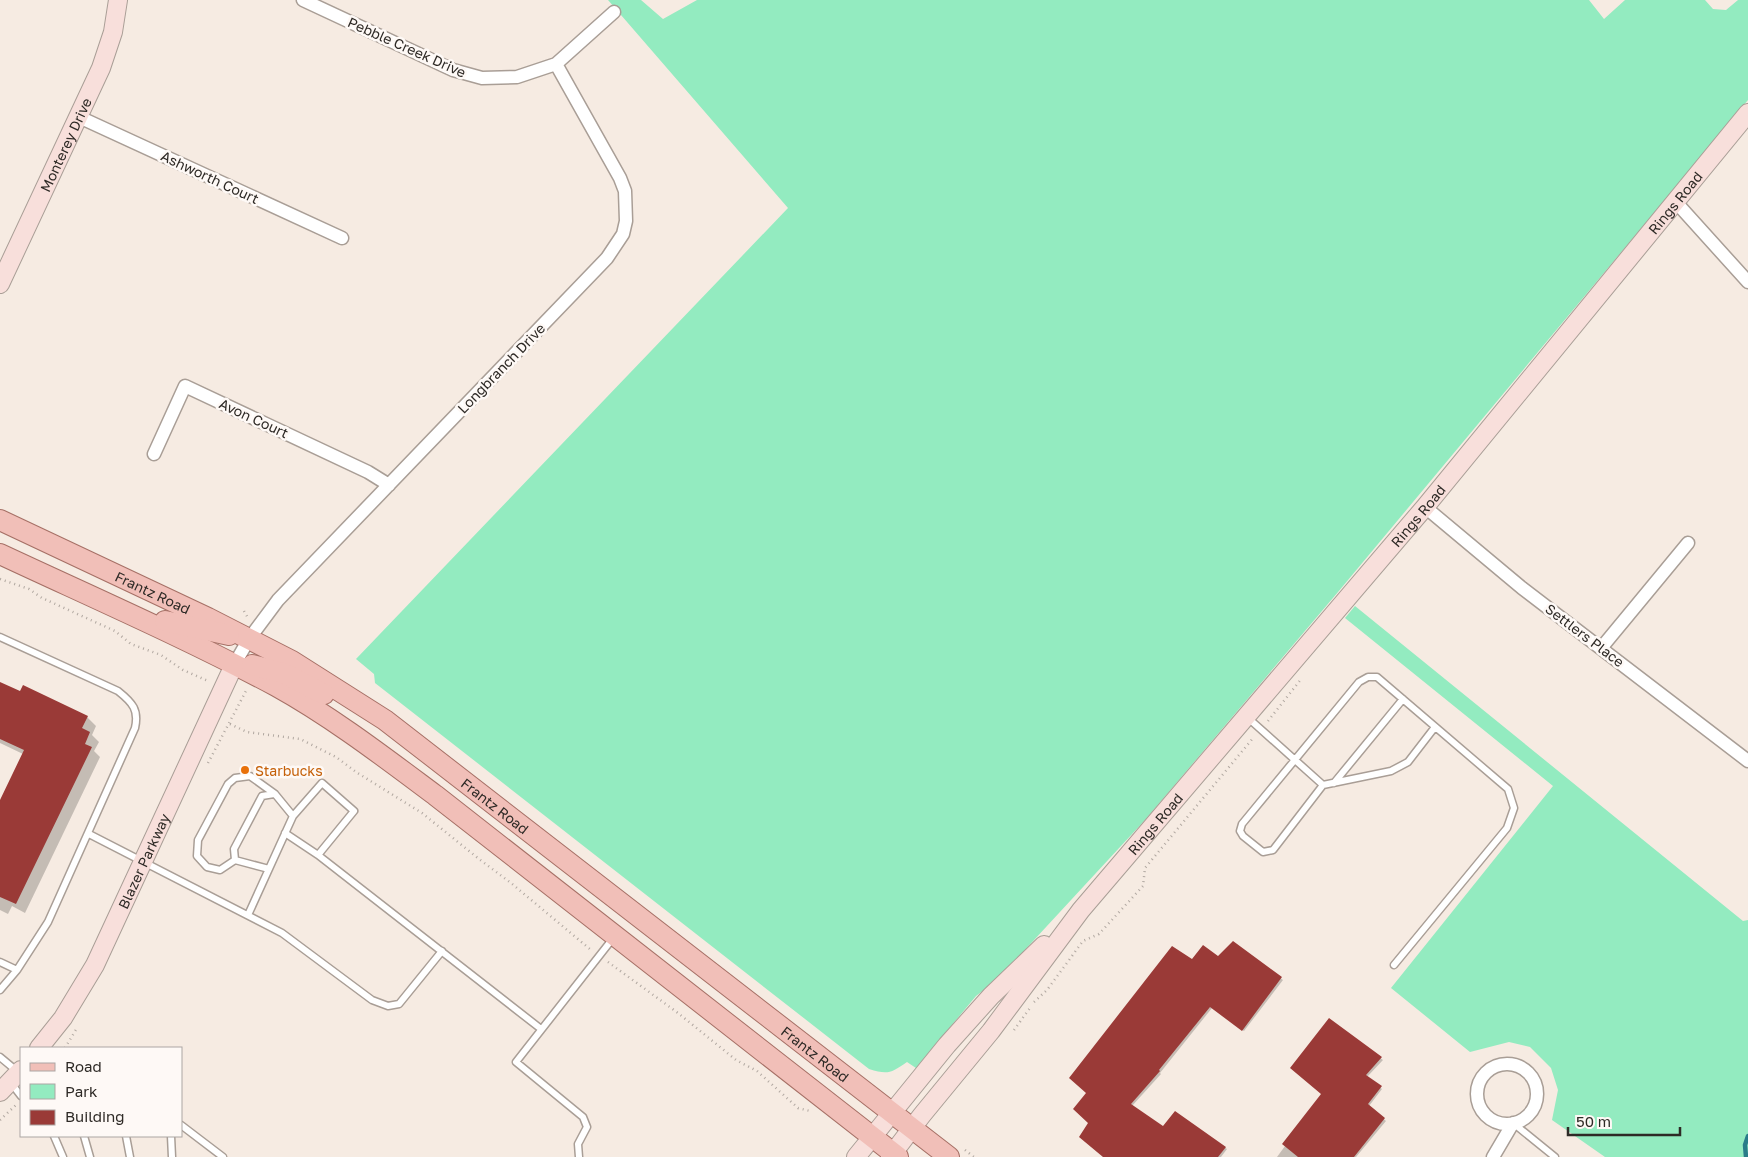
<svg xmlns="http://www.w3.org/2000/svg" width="1748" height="1157" viewBox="0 0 1748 1157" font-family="'Golos Text',sans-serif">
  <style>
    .green { fill: #93ebc0 }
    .shadow { fill: #0003 }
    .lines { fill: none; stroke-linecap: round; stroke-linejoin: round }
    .stream { stroke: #2a7c89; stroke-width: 4.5 }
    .building { fill: #9a3a37 }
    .lane-casing { stroke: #a99e96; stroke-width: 9 }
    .street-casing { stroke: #a99e96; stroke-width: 15 }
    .secondary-casing { stroke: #a99e96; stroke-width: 20 }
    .primary-casing { stroke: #a67066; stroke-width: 22 }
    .path { stroke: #b1a8a1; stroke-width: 2.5; stroke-dasharray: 1 4; stroke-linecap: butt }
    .lane { stroke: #fff; stroke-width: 6 }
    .street { stroke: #fff; stroke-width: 12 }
    .secondary { stroke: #f8dfdb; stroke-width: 18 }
    .primary { stroke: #f1bfb8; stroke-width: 20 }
    .food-dot { fill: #e8710a; stroke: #fef9f6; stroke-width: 2 }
    .labels { text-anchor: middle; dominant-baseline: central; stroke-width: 5; stroke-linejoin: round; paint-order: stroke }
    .street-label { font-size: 14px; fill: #2e2a26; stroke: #fef9f6 }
    .food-label { font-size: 14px; fill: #c56008; stroke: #fef9f6; text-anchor: start }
  </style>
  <rect width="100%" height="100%" fill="#f6ebe2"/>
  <path class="green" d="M608,0H641L663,19L697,0H1589L1604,19L1625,0H1705L1713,9L1726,10L1738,0H1748V100L1338,592L1145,820L997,980L976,996L916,1068L907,1062C891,1073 888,1075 869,1069L375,683L374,674L356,659L788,208Z
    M1355,606L1743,921L1748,920V1157H1605L1552,1120L1558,1090L1551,1068L1530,1047L1509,1042L1470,1052L1391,988L1553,786L1345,618Z"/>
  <path class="shadow" d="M0,683L20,693L87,717L96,726L92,735L99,742L94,751L100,757L25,913L12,906L8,914L0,910V803L23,754L0,743Z
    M1233,942L1283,980L1244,1031L1212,1008L1160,1073L1161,1074L1132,1106L1163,1128L1175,1112L1227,1149L1221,1157H1105L1192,960L1218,958Z
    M1329,1020L1383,1060L1367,1077L1382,1089L1369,1106L1386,1121L1356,1157H1277L1323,1094Z"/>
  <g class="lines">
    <path class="stream" d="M1746,1157L1745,1145L1748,1136"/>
  </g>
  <path class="building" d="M0,682L20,691L23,685L88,716L82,728L90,732L85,744L92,747L16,904L0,897V800L24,750L0,739Z
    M1233,941L1282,977L1242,1031L1210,1007L1159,1070L1160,1071L1131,1104L1163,1126L1175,1111L1226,1147L1218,1157H1103L1079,1137L1088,1123L1073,1109L1086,1093L1069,1078L1172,946L1192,959L1203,945L1218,956Z
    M1329,1018L1382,1057L1366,1075L1382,1086L1368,1104L1385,1118L1354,1157H1298L1282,1144L1321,1094L1290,1068Z"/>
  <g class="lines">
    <defs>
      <path id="lane" d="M0,637L118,691C133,703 139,710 135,728L48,922L17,970L0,962
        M1247,717L1323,785L1391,771L1408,762L1435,727
        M1334,783L1403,699
        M1323,785L1273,850L1263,852L1243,836L1240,831L1242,824L1359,682L1368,677H1377L1508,789L1514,808L1507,828L1394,965
        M89,834L282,933L372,1000L388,1006L399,1004L442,951
        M318,855L541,1029
        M235,860L234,849L262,796L274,794
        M269,869L235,860L220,870L207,867L197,856L198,840L228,784L235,778L250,776L275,794L293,816
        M248,915L293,816L322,783L354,811L318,855L285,833
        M0,990L17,970
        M0,1057L18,1072
        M11,1083L21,1096
        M1513,1123L1555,1157
        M181,1125L223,1157
        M54,1136L63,1157
        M84,1136L90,1157
        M126,1136L130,1157
        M171,1136L172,1157
        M579,1157L578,1144L587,1127L583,1117L516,1062L614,937"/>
      <path id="street" d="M303,0L453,70L482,78L517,77L556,64L614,12
        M79,117L342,238
        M1674,200L1748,282
        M154,454L185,386L368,472L389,485
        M1425,507L1522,588L1748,761
        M1602,647L1688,543
        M234,665L249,639L278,600L607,258L623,234L626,221L625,191L620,178L556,64
        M1477 1094a30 30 0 1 1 60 0a30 30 0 1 1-60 0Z
        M1493,1157L1513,1123"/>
      <g id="secondary">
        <path id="s1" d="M0,284L101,68L113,32L118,0"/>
        <path id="s2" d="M39,1048L63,1018L95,965L234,665"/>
        <path d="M0,1092L21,1070"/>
        <path d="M856,1157L947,1045L991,996L1044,945"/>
        <path id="s3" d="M890,1157L922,1115L991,1031L1081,910L1425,507L1748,113"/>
      </g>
      <g id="primary">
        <path id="s4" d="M0,520L208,618L292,661L385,720L949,1157"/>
        <path d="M0,554C92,597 186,638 276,686C332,717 384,757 435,795L898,1157"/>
        <path d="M165,621L229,635"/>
        <path d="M252,665L283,673L324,694"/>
      </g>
    </defs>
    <use href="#lane" class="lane-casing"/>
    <use href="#street" class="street-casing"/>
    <use href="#secondary" class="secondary-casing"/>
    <use href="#primary" class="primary-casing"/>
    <path class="path" d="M0,579L29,589L42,598L115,631L131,644L161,655L183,670L208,681
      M244,611L248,618
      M1268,721L1302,678
      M230,724L247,732L300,739L336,757L356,772L422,813L479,859L511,883L591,950
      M208,763L247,689
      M608,962L678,1013L736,1060L757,1071L798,1108L810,1111
      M1034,1002L1047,990L1083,941L1099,934L1143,886L1145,868L1254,737
      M1014,1030L1030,1008
      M65,1048L77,1028
      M0,1120L17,1104
      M965,1150L974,1157"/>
    <use href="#lane" class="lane"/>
    <use href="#street" class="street"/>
    <use href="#secondary" class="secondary"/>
    <use href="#primary" class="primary"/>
  </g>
  <circle class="food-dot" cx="245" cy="770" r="5"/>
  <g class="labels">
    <g class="street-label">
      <text transform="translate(407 47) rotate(24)">Pebble Creek Drive</text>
      <text stroke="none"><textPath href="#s1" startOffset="154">Monterey Drive</textPath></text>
      <text transform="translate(210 177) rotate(25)">Ashworth Court</text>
      <text stroke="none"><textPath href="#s3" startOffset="1236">Rings Road</textPath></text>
      <text transform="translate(501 368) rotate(-46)">Longbranch Drive</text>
      <text transform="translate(254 418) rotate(25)">Avon Court</text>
      <text stroke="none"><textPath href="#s3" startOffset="831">Rings Road</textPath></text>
      <text stroke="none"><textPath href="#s4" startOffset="169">Frantz Road</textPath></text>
      <text transform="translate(1585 635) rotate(37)">Settlers Place</text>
      <text stroke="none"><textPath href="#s4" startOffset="574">Frantz Road</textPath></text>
      <text stroke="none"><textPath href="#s3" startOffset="426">Rings Road</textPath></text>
      <text stroke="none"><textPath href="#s2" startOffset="215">Blazer Parkway</textPath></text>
      <text stroke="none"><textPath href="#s4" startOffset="979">Frantz Road</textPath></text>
    </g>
    <g class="food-label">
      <text x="255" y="770">Starbucks</text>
    </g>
  </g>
  <rect x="20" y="1047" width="162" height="90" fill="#fef9f6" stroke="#aba6a3"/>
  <rect x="30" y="1063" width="25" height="8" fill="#f1bfb8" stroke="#aba6a3"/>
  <text x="65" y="1072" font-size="15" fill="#2e2a26">Road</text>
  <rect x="30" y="1084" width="25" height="15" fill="#93ebc0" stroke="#aba6a3"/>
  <text x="65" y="1097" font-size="15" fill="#2e2a26">Park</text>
  <rect x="30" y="1110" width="25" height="15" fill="#9a3a37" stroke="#aba6a3"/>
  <text x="65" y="1122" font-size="15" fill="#2e2a26">Building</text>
  <path d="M1568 1127v8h112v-8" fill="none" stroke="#2e2a26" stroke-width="2.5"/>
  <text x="1576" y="1127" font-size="15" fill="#2e2a26" stroke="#fef9f6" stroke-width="4" paint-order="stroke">50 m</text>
</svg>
